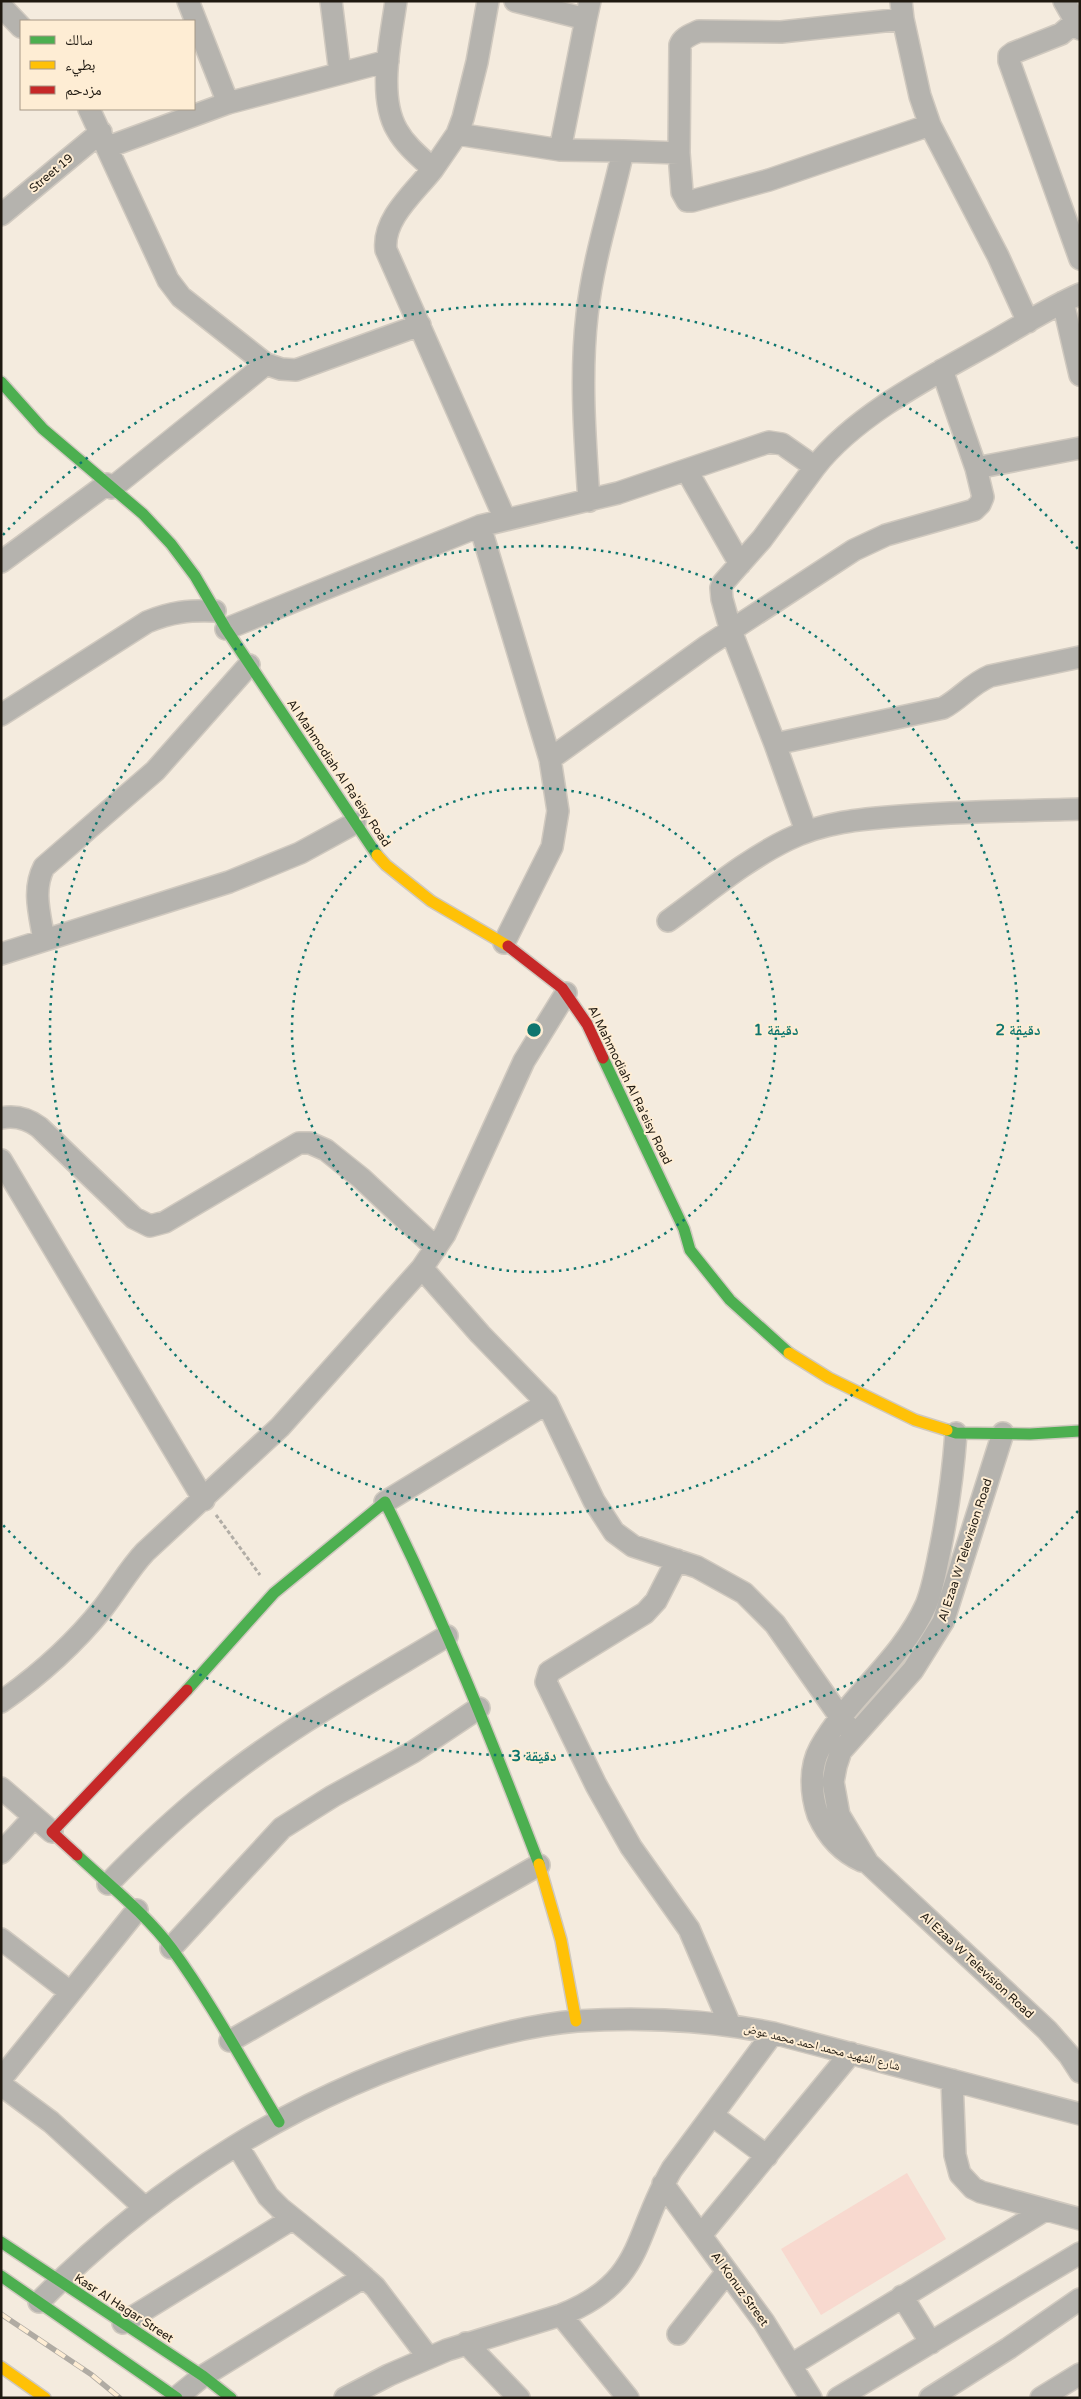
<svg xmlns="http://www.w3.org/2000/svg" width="1081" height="2399" viewBox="0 0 1081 2399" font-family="'Varela Round','Noto Naskh Arabic',sans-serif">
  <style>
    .grass { fill: #f8d9cf }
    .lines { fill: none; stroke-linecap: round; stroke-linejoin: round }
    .street-casing { stroke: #d0c9bf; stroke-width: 24 }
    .fast-casing { stroke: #d0c9bf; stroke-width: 14 }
    .slow-casing { stroke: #d0c9bf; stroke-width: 14 }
    .jam-casing { stroke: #d0c9bf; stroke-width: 14 }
    .path { stroke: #b1ada6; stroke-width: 3; stroke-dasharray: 4 2.5; stroke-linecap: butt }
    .street { stroke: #b5b3ae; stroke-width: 21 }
    .fast { stroke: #4caf50; stroke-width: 11 }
    .slow { stroke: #ffc107; stroke-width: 11 }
    .jam { stroke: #c62828; stroke-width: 11 }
    .rail-casing { stroke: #b0aba3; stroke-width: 5.5 }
    .rail { stroke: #feedd4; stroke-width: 4; stroke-dasharray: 11; stroke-linecap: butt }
    .ring { fill: none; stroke: #0f766e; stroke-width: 2.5; stroke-dasharray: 2.5 5 }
    .labels { text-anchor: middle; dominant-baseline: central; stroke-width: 4; stroke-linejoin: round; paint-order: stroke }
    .street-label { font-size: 12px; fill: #1f1910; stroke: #feedd4 }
    .centre { fill: #0f766e; stroke: #feedd4; stroke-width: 2.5 }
    .ring-label { font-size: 15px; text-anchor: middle; font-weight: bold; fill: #0f766e; stroke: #feedd4; stroke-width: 4; stroke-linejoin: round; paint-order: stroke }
  </style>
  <rect width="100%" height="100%" fill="#f4ebde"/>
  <path class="grass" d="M907,2173L946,2239L821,2315L781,2249Z"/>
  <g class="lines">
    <defs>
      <path id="street" d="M188,1L228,103
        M331,1L340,73
        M396,1C391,38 377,96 397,130C406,146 420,157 433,169C415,192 382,219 386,250L505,519
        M515,1L586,19L590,1
        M1064,1L1080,29
        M1,6L21,27
        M1080,18L1061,34L1013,53L1009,56V61L1080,259
        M903,19L920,96L930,125L998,256L1028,322
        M89,109L168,280L181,297L266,364L281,369L296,370L420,325
        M457,134L560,150L586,19
        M108,147L228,103L388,61
        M560,150L623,151C611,206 593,259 587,315C580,376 585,439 589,501
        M623,151L679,153L680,45C683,37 691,35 699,31L781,32L903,19L901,1
        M679,153L682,192L687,201H692L769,180L930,125
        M433,169L457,134L463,118L477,62L488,1
        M1,215L101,132
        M1063,302L1080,375
        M815,467C855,415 932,376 989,344C1019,327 1048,308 1080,294
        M976,468L1080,448
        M687,471L740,564
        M112,488L266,364
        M480,526L550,759L558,811L552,847L504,943
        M1,562L107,484
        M226,629L480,526L618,493L769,442L782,444L815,467L762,539L723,583L721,588L722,599L731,631L775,744
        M1,715L147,622C171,612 189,610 215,611
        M550,759L707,646L854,550L886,535L974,510L980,504L983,497L976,468L942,370
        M806,831L775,744L943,708C960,699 971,684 990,676L1080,657
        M668,921C706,894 744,861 787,840C823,822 861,819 901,816C961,811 1020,811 1080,809
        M44,940C40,915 32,890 44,867L155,771L249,665
        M1,954L229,882L300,853L355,823
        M566,993L524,1061L445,1234L422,1268L480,1334L547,1403L594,1501L614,1532L633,1546L697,1567L744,1593L775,1624L841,1718L854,1734
        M1,1118C15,1115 27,1118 39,1127L134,1218L150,1226L165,1222L299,1143H310L326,1150L361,1178L436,1248
        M1,1160L204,1500
        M1003,1433L943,1622L913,1670L841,1751L836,1766L833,1782L839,1815L868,1863L1047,2030L1069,2055L1080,2072
        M385,1502L547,1403
        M677,1560L656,1601L645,1613L549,1672L546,1682L596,1785L631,1847L689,1929L730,2025
        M1,1702C38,1676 75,1643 103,1608C118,1589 129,1569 145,1552L280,1427L422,1268
        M1,1788L52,1832
        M1,1853L34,1817
        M862,1861C842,1852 827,1835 818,1815C811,1795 809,1768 820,1748C849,1696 901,1661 926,1605C933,1588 936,1569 940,1550C948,1510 953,1474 956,1433
        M108,1884C141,1850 175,1818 211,1789C284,1730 367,1684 447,1636
        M1,1939L70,1992
        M171,1948L282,1828L333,1796L413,1752L479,1708
        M230,2041L539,1865
        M1,2079L137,1910
        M952,2080L955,2155L960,2174L973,2188L981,2192L1080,2219
        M1,2085L51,2122L145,2208
        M712,2115L767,2156
        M237,2145L268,2196L280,2208L348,2263L375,2287L428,2357
        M663,2184L764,2322L811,2398
        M701,2235L851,2053
        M902,2296L931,2343
        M39,2302C155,2184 302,2092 461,2045C498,2034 539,2024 577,2021C643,2017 709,2020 773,2033L1080,2114
        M561,2315L628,2398
        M123,2323L292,2219
        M678,2334L727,2272
        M466,2343L519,2398
        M791,2365L1045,2210
        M177,2397L203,2376L364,2277
        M345,2398L389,2375L447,2350L561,2315C645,2282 633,2235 672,2169L773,2033
        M838,2398L1080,2253
        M930,2398L1009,2348L1080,2299
        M1041,2398L1080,2374"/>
      <path id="fast" d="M1,382L43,429L143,514L171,544L195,576L226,629L377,855
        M603,1058L684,1229L690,1250L730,1300L789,1353
        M947,1430L956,1433L1030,1434L1080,1431
        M187,1690L274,1593L385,1502C444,1620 492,1741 539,1864
        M77,1855C109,1885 146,1914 172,1949C212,2004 244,2064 279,2122
        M1,2242L203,2376L231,2398
        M1,2276L177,2398"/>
      <path id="slow" d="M377,855L386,865L431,901L508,946
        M789,1353L829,1378L915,1420L947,1430
        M539,1864L561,1940L576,2021
        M1,2367L45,2398"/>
      <path id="jam" d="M508,946L562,988L587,1024L603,1058
        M77,1855L52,1832L187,1690"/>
    </defs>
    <use href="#street" class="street-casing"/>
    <use href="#fast" class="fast-casing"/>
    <use href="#slow" class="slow-casing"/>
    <use href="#jam" class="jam-casing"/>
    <path class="path" d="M216,1515L260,1575"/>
    <use href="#street" class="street"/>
    <use href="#fast" class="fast"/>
    <use href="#slow" class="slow"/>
    <use href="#jam" class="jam"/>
    <defs>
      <path id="rail" d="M1,2314L92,2375L120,2398"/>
    </defs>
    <use href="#rail" class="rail-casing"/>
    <use href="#rail" class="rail"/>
  </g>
  <g class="ring">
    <circle cx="534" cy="1030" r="242"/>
    <circle cx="534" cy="1030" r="484"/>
    <path d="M1078 1511A726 726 0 0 1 3 1525M3 535A726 726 0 0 1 1078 549"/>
  </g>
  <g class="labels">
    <g class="street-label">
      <text transform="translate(51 173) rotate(-40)">Street 19</text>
      <text transform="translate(339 773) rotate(56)">Al Mahmodiah Al Ra'eisy Road</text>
      <text transform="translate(630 1085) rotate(64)">Al Mahmodiah Al Ra'eisy Road</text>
      <text transform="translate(965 1550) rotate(-72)">Al Ezaa W Television Road</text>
      <text transform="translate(977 1965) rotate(43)">Al Ezaa W Television Road</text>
      <text transform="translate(822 2047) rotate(14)">شارع الشهيد محمد احمد محمد عوض</text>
      <text transform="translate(740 2289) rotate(54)">Al Konuz Street</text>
      <text transform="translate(124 2308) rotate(33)">Kasr Al Hagar Street</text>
    </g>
  </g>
  <circle cx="534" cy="1030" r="8" class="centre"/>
  <g class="ring-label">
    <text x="776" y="1035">1 دقيقة</text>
    <text x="1018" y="1035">2 دقيقة</text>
    <text x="534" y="1761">3 دقيقة</text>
  </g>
  <rect width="1081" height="2399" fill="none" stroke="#1f1910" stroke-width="5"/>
  <rect x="20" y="20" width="175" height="90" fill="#feedd4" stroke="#a59886"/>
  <rect x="30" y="36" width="25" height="8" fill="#4caf50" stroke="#a59886"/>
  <text x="65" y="45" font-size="15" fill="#1f1910">سالك</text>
  <rect x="30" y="61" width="25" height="8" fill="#ffc107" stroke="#a59886"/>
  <text x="65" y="70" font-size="15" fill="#1f1910">بطيء</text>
  <rect x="30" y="86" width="25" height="8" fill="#c62828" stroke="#a59886"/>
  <text x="65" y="95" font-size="15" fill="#1f1910">مزدحم</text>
</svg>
